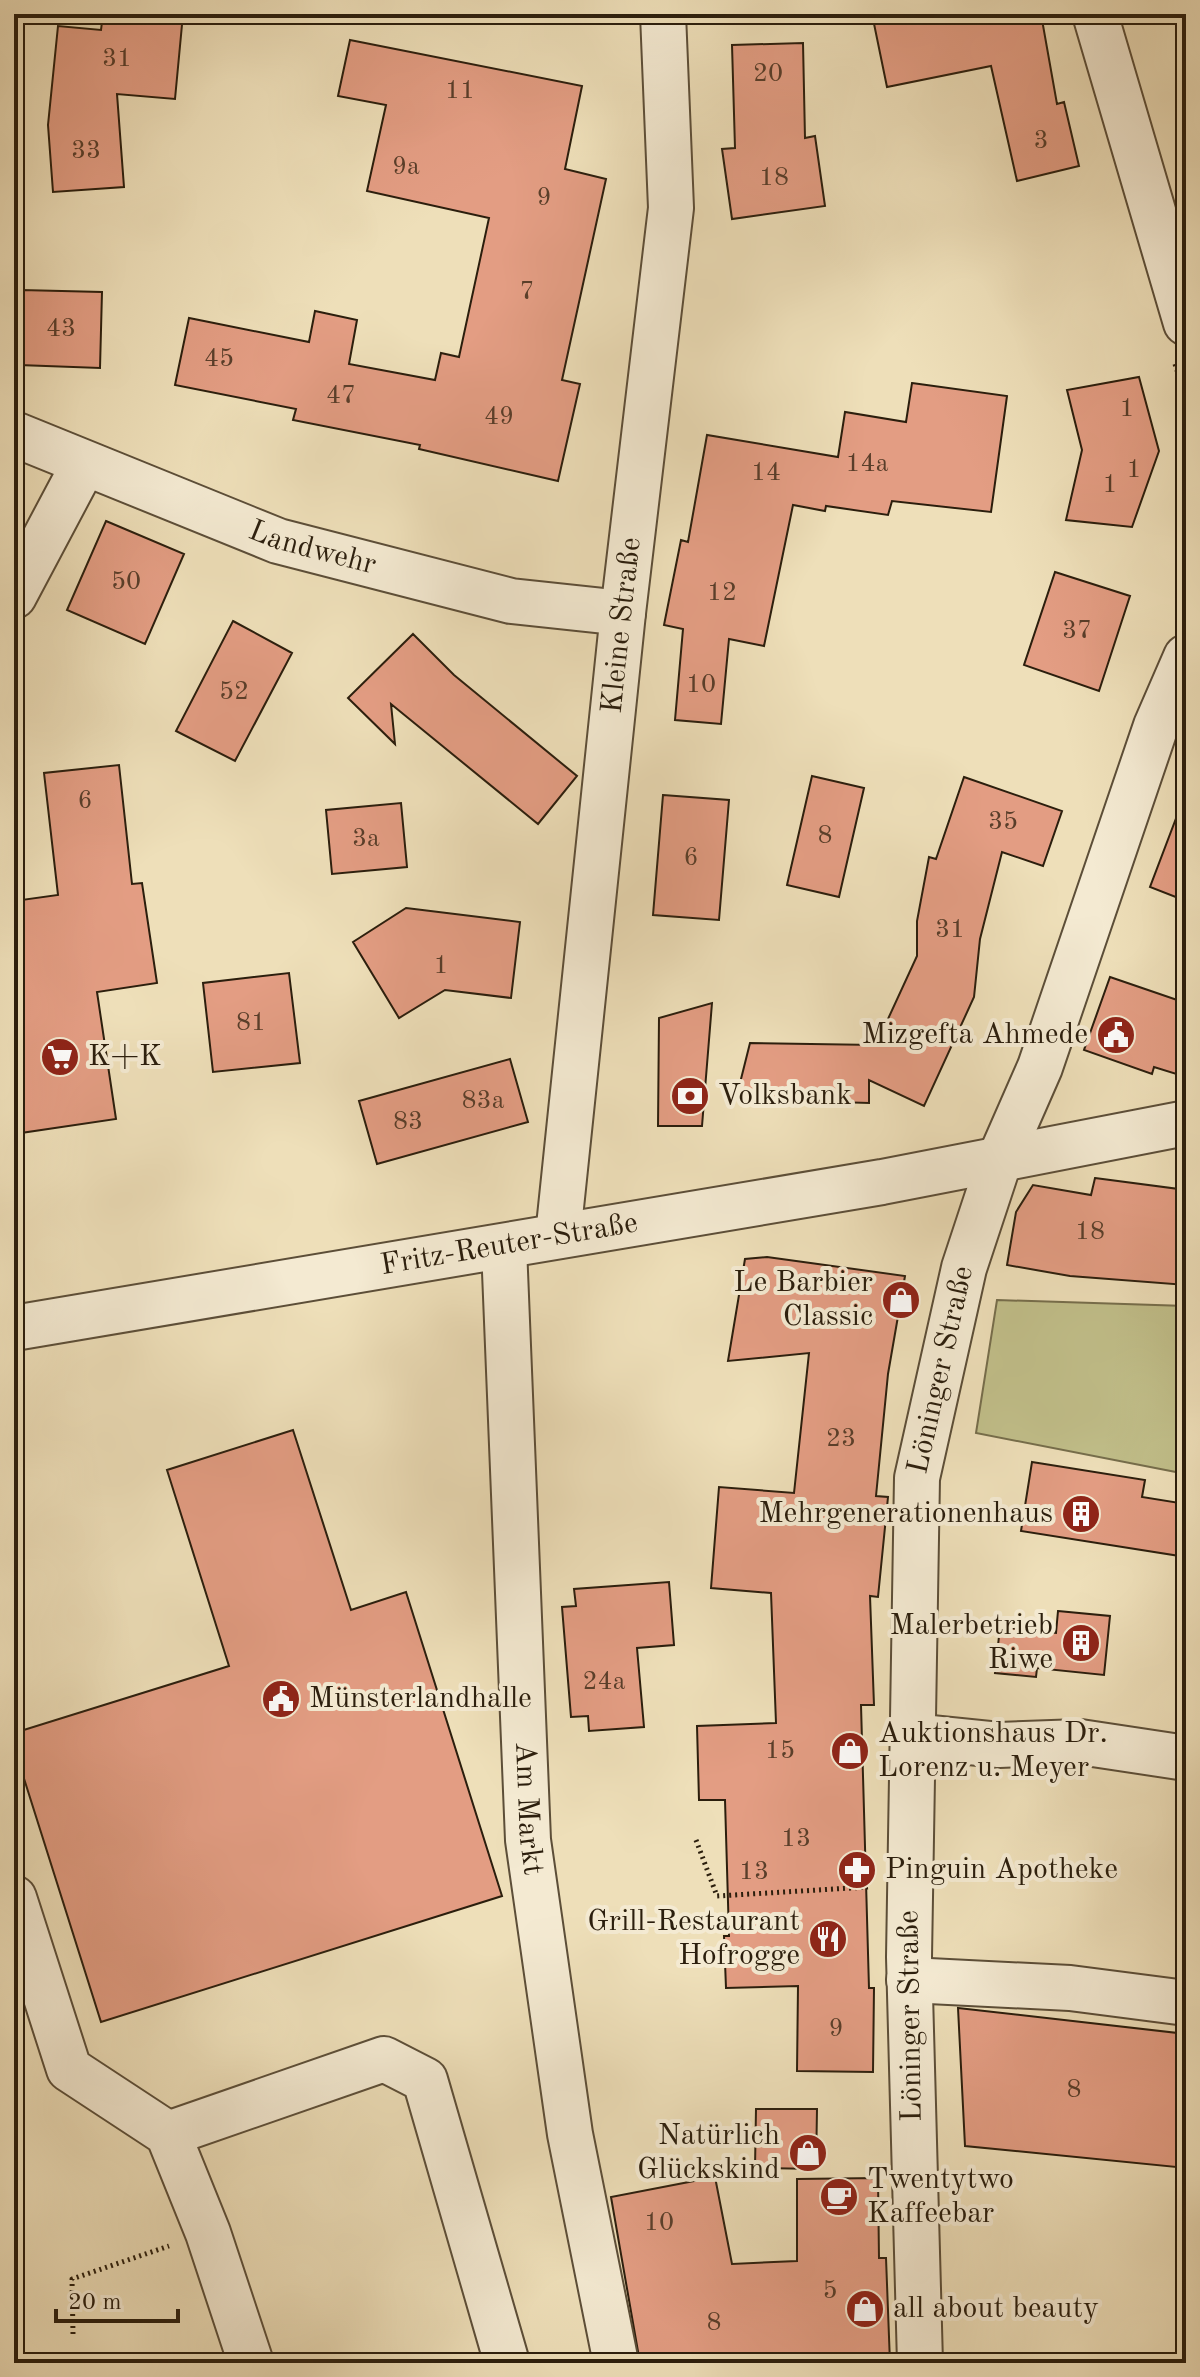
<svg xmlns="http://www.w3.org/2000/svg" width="1200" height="2377" viewBox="0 0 1200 2377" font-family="'Old Standard TT',serif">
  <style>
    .green { fill: #c1bf8a; stroke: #766e4c; stroke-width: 2 }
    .building { fill: #e39d83; stroke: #2b1e0d; stroke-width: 2 }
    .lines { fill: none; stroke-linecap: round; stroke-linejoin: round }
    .minor-casing { stroke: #5c4e38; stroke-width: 48 }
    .path { stroke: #2b1e0d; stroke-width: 5; stroke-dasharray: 2 4; stroke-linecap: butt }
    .minor { stroke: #f4ead2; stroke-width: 44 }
    .labels { text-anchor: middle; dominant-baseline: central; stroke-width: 8; stroke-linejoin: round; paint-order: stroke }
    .number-label { font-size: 26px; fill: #593e2a }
    .street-label { font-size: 30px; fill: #2b1e0d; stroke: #f4ead2 }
    .poi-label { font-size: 30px; fill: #2b1e0d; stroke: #f4ead2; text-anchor: start }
  </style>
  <rect width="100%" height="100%" fill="#eedfb9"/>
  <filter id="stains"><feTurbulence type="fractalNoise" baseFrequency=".0025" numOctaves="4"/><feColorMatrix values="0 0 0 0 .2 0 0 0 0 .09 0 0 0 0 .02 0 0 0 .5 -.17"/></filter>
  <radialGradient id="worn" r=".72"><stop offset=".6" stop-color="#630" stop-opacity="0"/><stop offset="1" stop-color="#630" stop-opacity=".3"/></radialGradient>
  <path class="green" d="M997,1300L1186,1306V1474L976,1433Z"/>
  <path class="building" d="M103,14H183L175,99L117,94L124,187L53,192L48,125L58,26L101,30Z
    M872,14H1041L1057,104L1064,102L1079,166L1017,181L991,66L887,87Z
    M350,40L582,86L565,169L606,179L562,380L580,384L558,481L419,449L420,445L293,420L296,409L175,385L189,318L309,342L315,311L357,320L349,364L435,380L441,353L459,357L489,218L367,191L386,105L338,96Z
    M803,43L805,138L815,136L825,206L732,219L722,149L735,148L732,45Z
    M21,290L102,292L100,368L19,365Z
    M1139,377L1159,451L1132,527L1066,520L1082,450L1067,390Z
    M912,383L1007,396L991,512L892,501L888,515L826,506L825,511L793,505L764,646L729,639L721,724L675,720L683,629L664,625L681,540L688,542L707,435L838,457L845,412L906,422Z
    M106,521L184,554L145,644L67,610Z
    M1055,572L1130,596L1099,691L1024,665Z
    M233,621L292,653L235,761L176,731Z
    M413,634L454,675L577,776L538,824L391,704L395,744L348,698Z
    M119,765L132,884L142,883L157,983L97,992L116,1119L14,1134V901L58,895L44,773Z
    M812,776L864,788L839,897L787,885Z
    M964,777L1062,811L1043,866L1002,852L980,939L974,997L924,1106L869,1080V1103L736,1099L750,1043L876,1045L917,956V921L929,857L936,859Z
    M663,795L729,800L719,920L653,915Z
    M1183,800H1186V901L1150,887Z
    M401,803L407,867L332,874L326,810Z
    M406,908L520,922L511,998L445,990L399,1018L353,942Z
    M289,973L300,1063L213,1072L203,983Z
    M1110,977L1186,1003V1077L1154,1067L1152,1074L1084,1050Z
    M712,1003L702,1126H658L659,1018Z
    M510,1059L528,1122L377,1164L359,1101Z
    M1095,1178L1186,1190V1285L1070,1276L1007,1265L1016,1212L1033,1185L1091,1195Z
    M767,1257L905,1276L888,1374L876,1496L888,1497L878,1597L870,1596L874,1705H861L869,1988H874L873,2072L797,2071L798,1986L726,1988L724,1936H729L725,1800H699L697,1726L776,1723L771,1593L711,1588L719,1487L794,1493L809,1353L728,1361L745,1259Z
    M293,1430L351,1610L406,1592L502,1896L101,2022L14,1747V1733L229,1666L167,1470Z
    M1032,1462L1145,1480L1142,1497L1186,1504V1557L1021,1531Z
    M669,1582L674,1645L637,1648L644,1727L589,1731L588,1716L571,1717L562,1607L576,1606L574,1589Z
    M1058,1611L1110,1616L1104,1675L1037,1668L1036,1677L995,1673L1000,1627L1056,1633Z
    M958,2008L1186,2034V2168L965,2146Z
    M756,2109H817L816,2169L755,2168Z
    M715,2177L732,2264L797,2261V2179L878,2178L879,2258H886L890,2363H796V2360L640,2363L611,2197Z"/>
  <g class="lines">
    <defs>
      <g id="minor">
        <path d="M1095,14L1186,323"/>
        <path id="s1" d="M14,434L278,541L511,601L623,613"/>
        <path d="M14,596L84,464"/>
        <path id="s2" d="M558,1236L623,613L671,208L663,14"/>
        <path id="s3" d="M504,1247L528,1840L570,2134L616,2363"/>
        <path id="s4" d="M14,1328L882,1182L1186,1123"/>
        <path d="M911,1736L999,1745L1080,1742L1186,1758"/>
        <path d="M14,1898L69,2069L168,2134L208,2233L251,2363"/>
        <path d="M909,1980L1070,1988L1186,2003"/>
        <path d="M168,2134L384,2059L425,2080L507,2363"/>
        <path id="s5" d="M920,2363L909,1957L917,1478L964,1268L1001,1156L1040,1067L1156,726L1186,657"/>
      </g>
    </defs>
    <use href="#minor" class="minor-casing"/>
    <path class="path" d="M1175,364L1186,398
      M696,1840L717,1896L868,1887
      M73,2334L72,2279L169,2246"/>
    <use href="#minor" class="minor"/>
  </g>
  <defs>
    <symbol id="civic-disc" viewBox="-11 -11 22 22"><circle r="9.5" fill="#8f2418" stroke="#f4ead2"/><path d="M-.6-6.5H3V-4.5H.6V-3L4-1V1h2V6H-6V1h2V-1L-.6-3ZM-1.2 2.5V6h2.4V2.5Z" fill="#fff"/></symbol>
    <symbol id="supermarket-disc" viewBox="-11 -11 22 22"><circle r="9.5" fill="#8f2418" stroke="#f4ead2"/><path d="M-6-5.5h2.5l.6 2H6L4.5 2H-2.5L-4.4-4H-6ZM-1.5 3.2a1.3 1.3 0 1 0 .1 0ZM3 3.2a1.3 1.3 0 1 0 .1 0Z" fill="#fff"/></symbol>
    <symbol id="bank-disc" viewBox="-11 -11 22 22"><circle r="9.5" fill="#8f2418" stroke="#f4ead2"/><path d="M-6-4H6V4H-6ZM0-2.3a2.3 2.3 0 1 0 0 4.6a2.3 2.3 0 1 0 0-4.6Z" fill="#fff"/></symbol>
    <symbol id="shop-disc" viewBox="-11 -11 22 22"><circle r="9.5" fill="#8f2418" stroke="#f4ead2"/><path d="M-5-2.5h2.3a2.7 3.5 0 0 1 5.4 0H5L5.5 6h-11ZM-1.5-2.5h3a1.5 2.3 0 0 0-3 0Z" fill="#fff"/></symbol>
    <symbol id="building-disc" viewBox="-11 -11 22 22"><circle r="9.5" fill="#8f2418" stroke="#f4ead2"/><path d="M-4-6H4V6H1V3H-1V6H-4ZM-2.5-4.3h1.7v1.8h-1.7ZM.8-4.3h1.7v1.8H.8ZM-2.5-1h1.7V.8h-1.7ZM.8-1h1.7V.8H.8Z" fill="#fff"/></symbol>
    <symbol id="pharmacy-disc" viewBox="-11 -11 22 22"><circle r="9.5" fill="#8f2418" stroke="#f4ead2"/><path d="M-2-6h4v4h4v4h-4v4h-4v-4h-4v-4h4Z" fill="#fff"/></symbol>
    <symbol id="restaurant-disc" viewBox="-11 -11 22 22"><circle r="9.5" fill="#8f2418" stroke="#f4ead2"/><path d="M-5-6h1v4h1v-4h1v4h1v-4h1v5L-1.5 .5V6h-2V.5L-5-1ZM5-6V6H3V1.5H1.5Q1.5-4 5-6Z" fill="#fff"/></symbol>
    <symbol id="cafe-disc" viewBox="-11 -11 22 22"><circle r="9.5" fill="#8f2418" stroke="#f4ead2"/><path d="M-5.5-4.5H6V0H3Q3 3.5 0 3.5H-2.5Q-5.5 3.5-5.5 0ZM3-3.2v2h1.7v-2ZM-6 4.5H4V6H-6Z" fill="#fff"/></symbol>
  </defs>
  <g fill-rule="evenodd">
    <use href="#civic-disc" x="1094" y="1013" width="44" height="44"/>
    <use href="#supermarket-disc" x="38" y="1035" width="44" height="44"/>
    <use href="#bank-disc" x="668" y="1074" width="44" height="44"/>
    <use href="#shop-disc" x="879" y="1278" width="44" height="44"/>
    <use href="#building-disc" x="1059" y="1492" width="44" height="44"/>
    <use href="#building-disc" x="1059" y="1621" width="44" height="44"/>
    <use href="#civic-disc" x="259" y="1677" width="44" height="44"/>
    <use href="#shop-disc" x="828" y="1729" width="44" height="44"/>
    <use href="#pharmacy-disc" x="835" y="1848" width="44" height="44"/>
    <use href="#restaurant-disc" x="806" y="1917" width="44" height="44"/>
    <use href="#shop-disc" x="786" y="2131" width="44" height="44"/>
    <use href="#cafe-disc" x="817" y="2175" width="44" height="44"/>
    <use href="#shop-disc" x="843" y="2287" width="44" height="44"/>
  </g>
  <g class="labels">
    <g class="number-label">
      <text x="117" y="59">31</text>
      <text x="768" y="74">20</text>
      <text x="460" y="91">11</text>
      <text x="1041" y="141">3</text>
      <text x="86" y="151">33</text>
      <text x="406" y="167">9a</text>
      <text x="774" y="178">18</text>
      <text x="544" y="198">9</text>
      <text x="527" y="292">7</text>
      <text x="61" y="329">43</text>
      <text x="219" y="359">45</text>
      <text x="341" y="396">47</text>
      <text x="1127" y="409">1</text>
      <text x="499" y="417">49</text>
      <text x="867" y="464">14a</text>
      <text x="1134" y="470">1</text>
      <text x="766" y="473">14</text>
      <text x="1110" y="485">1</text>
      <text x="126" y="582">50</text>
      <text x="722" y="593">12</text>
      <text x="1077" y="631">37</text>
      <text x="701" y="685">10</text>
      <text x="234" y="692">52</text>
      <text x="85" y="801">6</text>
      <text x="1003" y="822">35</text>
      <text x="825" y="836">8</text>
      <text x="366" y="839">3a</text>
      <text x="691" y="858">6</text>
      <text x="950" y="930">31</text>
      <text x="441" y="966">1</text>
      <text x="251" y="1023">81</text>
      <text x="483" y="1101">83a</text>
      <text x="408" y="1122">83</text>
      <text x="1090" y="1232">18</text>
      <text x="841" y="1439">23</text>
      <text x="604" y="1682">24a</text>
      <text x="780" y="1751">15</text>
      <text x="796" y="1839">13</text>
      <text x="754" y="1872">13</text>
      <text x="836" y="2029">9</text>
      <text x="1074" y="2090">8</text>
      <text x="659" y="2223">10</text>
      <text x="830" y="2291">5</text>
      <text x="714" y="2323">8</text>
    </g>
    <g class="street-label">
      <text stroke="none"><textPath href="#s1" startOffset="320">Landwehr</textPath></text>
      <text stroke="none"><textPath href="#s2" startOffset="614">Kleine Straße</textPath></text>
      <text stroke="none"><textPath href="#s4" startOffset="502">Fritz-Reuter-Straße</textPath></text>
      <text stroke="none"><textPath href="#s5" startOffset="996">Löninger Straße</textPath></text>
      <text stroke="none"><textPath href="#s3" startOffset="562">Am Markt</textPath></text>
      <text transform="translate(911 2016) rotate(-91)">Löninger Straße</text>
    </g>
    <g class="poi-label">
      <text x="1088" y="1035" text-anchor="end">Mizgefta Ahmede</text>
      <text x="88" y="1057">K+K</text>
      <text x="718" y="1096">Volksbank</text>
      <text x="873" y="1283" text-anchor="end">Le Barbier<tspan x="873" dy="34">Classic</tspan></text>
      <text x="1053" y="1514" text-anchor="end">Mehrgenerationenhaus</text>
      <text x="1053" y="1626" text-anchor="end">Malerbetrieb<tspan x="1053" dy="34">Riwe</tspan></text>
      <text x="309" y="1699">Münsterlandhalle</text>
      <text x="878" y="1734">Auktionshaus Dr.<tspan x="878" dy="34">Lorenz u. Meyer</tspan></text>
      <text x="885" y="1870">Pinguin Apotheke</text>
      <text x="800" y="1922" text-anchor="end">Grill-Restaurant<tspan x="800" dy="34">Hofrogge</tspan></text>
      <text x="780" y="2136" text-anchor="end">Natürlich<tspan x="780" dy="34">Glückskind</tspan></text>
      <text x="867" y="2180">Twentytwo<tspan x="867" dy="34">Kaffeebar</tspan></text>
      <text x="893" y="2309">all about beauty</text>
    </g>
  </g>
  <rect width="1200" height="2377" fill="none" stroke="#eedfb9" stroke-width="48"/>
  <rect x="16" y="16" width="1168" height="2345" fill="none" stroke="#2b1e0d" stroke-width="4"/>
  <rect x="24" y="24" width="1152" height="2329" fill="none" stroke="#2b1e0d" stroke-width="2"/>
  <path d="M56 2309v12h122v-12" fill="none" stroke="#2b1e0d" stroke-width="4"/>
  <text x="68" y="2309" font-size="24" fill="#2b1e0d" stroke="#f4ead2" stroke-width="6" paint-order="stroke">20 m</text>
  <rect width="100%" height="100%" filter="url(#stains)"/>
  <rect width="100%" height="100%" fill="url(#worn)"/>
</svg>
